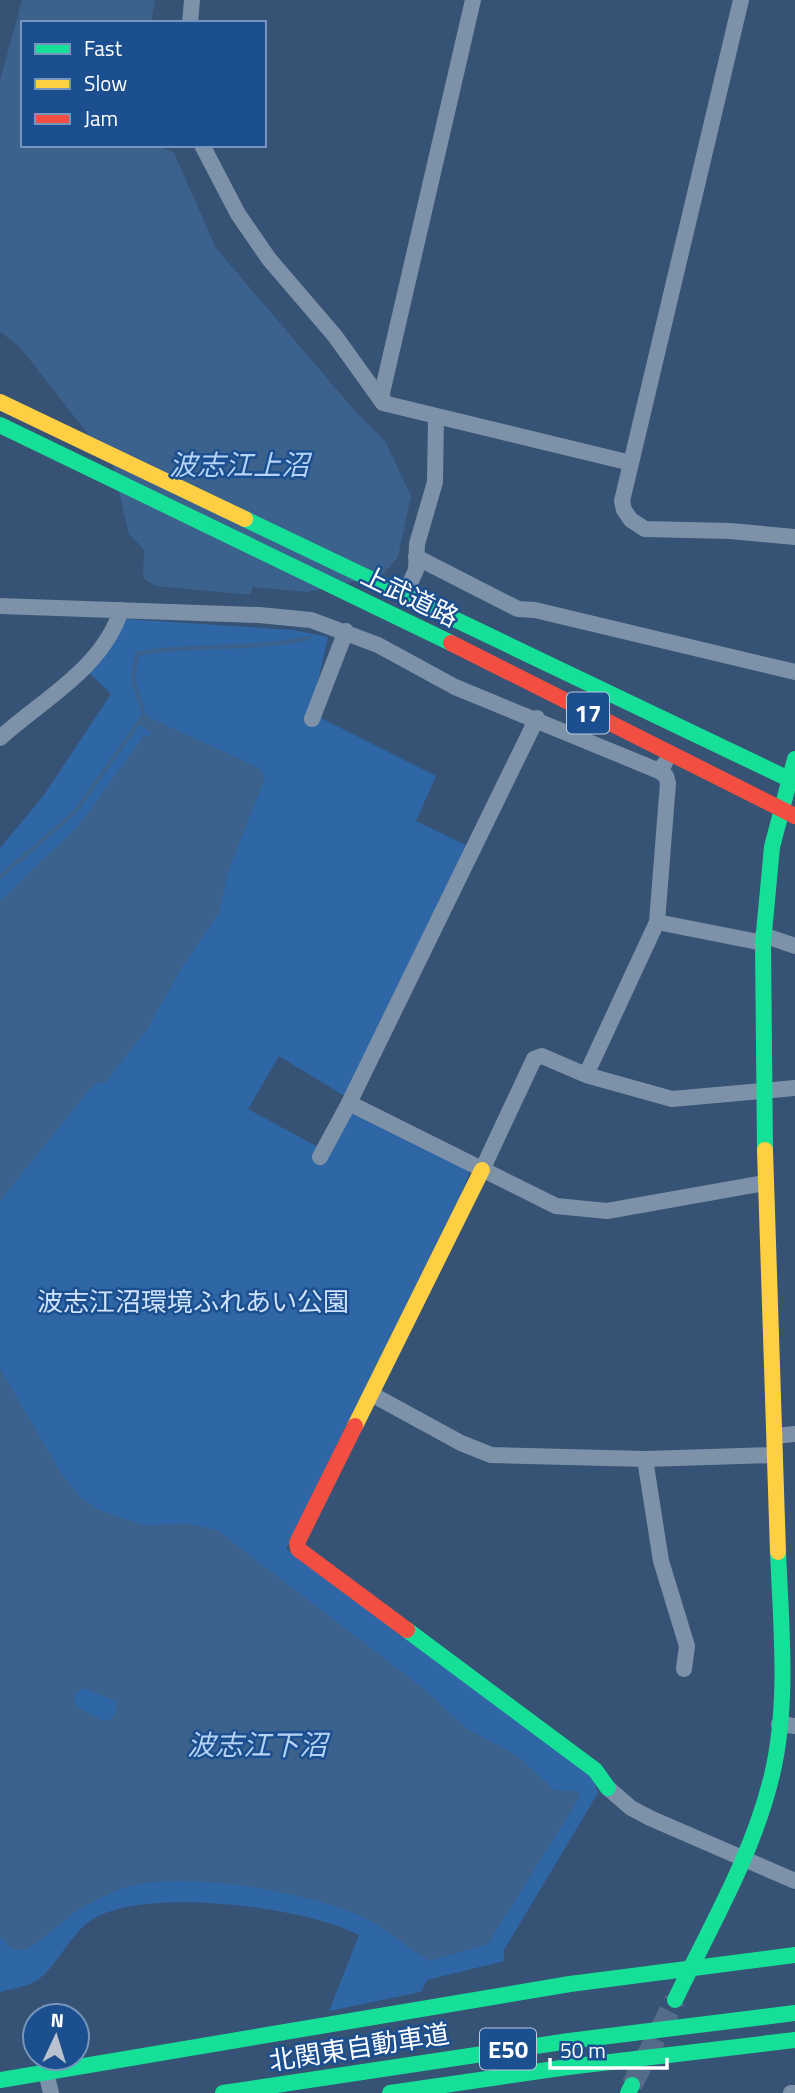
<svg xmlns="http://www.w3.org/2000/svg" width="795" height="2093" viewBox="0 0 795 2093" font-family="'Titillium Web','Noto Sans JP',sans-serif">
  <style>
    .green { fill: #2f66a5 }
    .water { fill: #3b618d; fill-rule: evenodd }
    .lines { fill: none; stroke-linecap: round; stroke-linejoin: round }
    .stream { stroke: #3b618d; stroke-width: 4.5 }
    .secondary-tunnel { stroke: #546c89; stroke-width: 21; stroke-dasharray: 21 10; stroke-linecap: butt }
    .street { stroke: #7d92a8; stroke-width: 16 }
    .fast { stroke: #16e098; stroke-width: 16 }
    .slow { stroke: #ffcf43; stroke-width: 16 }
    .jam { stroke: #f24e42; stroke-width: 16 }
    .labels { text-anchor: middle; dominant-baseline: central; stroke-width: 5; stroke-linejoin: round; paint-order: stroke }
    .shield { fill: #1b4f8f; stroke: #bbcadd; stroke-width: 2 }
    .shield-label { font-size: 24px; font-weight: bold; fill: #fff }
    .street-label { font-size: 26px; fill: #fff; stroke: #1b4f8f }
    .park-label { font-size: 26px; fill: #cfe3fa; stroke: #1b4f8f }
    .water-label { font-size: 28px; font-style: italic; fill: #b5d3f5; stroke: #1b4f8f }
  </style>
  <rect width="100%" height="100%" fill="#365274"/>
  <path class="green" d="M126,619L293,630L328,637L315,695L319,717L436,776L416,821L470,847L346,1097L279,1056L248,1109L329,1153L347,1114L354,1112L471,1168L452,1221L286,1549L593,1778L598,1793L504,1950V1961L427,1980L421,1992L329,2011L359,1935C305,1907 147,1886 93,1919C70,1933 56,1969 36,1981C26,1987 11,1989 0,1992V848L44,795L111,694L87,671Z"/>
  <path class="water" d="M22,0H155L151,23H23V145H157L174,153L216,248L355,411L385,441L411,496L398,557L382,575L308,592L252,587L251,595L155,586L143,578L144,550L129,534L113,466L19,346L0,332V80Z
    M144,715L259,768L265,778L229,869L219,913L181,969L148,1028L106,1082L98,1083L90,1089L0,1201V901L79,825L144,735L149,737L151,733L138,724Z
    M0,1368L61,1473L82,1499L99,1510L144,1525L190,1524L217,1530L423,1688L466,1728L519,1757L554,1790L578,1791L580,1797L488,1944L430,1961C407,1948 387,1929 363,1917C310,1892 173,1867 118,1890C102,1897 85,1905 71,1915C55,1927 43,1941 24,1950L12,1949L0,1937ZM83,1688L116,1701V1711L111,1720L103,1721L76,1706L74,1695Z"/>
  <g class="lines">
    <path class="stream" d="M0,877L75,812L144,715L133,679L137,654C195,643 251,651 309,638"/>
    <path class="secondary-tunnel" d="M632,2085L675,2000"/>
    <path class="street" d="M473,0L382,393L383,403L631,463
      M741,0L622,501L624,510L631,520L645,529L730,531L795,537
      M190,23L192,0
      M202,145L238,214L269,259L335,336L383,403
      M416,557L518,609L535,610L795,672
      M411,581L416,570L417,544L435,482L436,416
      M0,606L259,615L311,620L378,645L455,687L659,771
      M537,718L349,1103L556,1206L607,1211L765,1183
      M312,719L346,631
      M0,738C43,699 103,668 121,610
      M657,922L763,943
      M763,935L795,946
      M586,1075L672,1099L795,1088
      M320,1157L349,1103
      M482,1170L534,1059L542,1056L586,1075L657,922L668,783L666,776L659,771L665,763
      M373,1395L461,1443L491,1455L645,1459L775,1455
      M775,1436L795,1434
      M645,1459L661,1561L687,1646L684,1669
      M779,1724L795,1726
      M608,1788L631,1808L650,1818L795,1881
      M46,2072L51,2093
      M791,2093H795"/>
    <path class="fast" d="M0,425L451,643
      M245,519L795,782
      M765,1150L763,943L772,847L795,759
      M407,1630L595,1770L608,1788
      M675,2000C710,1927 753,1855 772,1775C789,1704 781,1625 778,1552
      M0,2080L570,1984L795,1955
      M223,2093L569,2041L795,2013
      M390,2093L568,2067L795,2040
      M628,2093L632,2085"/>
    <path class="slow" d="M0,402L245,519
      M765,1150L778,1552
      M355,1426L482,1170"/>
    <path class="jam" d="M451,643L795,816
      M355,1426L297,1543L298,1549L407,1630"/>
  </g>
  <g class="labels">
    <g class="shield">
      <rect x="567" y="692.5" width="42" height="41" rx="5"/>
      <rect x="480" y="2028.5" width="56" height="41" rx="5"/>
    </g>
    <g class="shield-label">
      <text x="588" y="713">17</text>
      <text x="508" y="2049">E50</text>
    </g>
    <g class="street-label">
      <text transform="translate(410 596) rotate(26)">上武道路</text>
      <text transform="translate(359 2047) rotate(-9)">北関東自動車道</text>
    </g>
    <g class="park-label">
      <text x="193" y="1301">波志江沼環境ふれあい公園</text>
    </g>
    <g class="water-label">
      <text x="239" y="464">波志江上沼</text>
      <text x="257" y="1744">波志江下沼</text>
    </g>
  </g>
  <rect x="21" y="21" width="245" height="126" fill="#1b4f8f" stroke="#7695bc" stroke-width="2"/>
  <rect x="35" y="44" width="35" height="10" fill="#16e098" stroke="#7695bc" stroke-width="2"/>
  <text x="84" y="56" font-size="21" fill="#ffffff">Fast</text>
  <rect x="35" y="79" width="35" height="10" fill="#ffcf43" stroke="#7695bc" stroke-width="2"/>
  <text x="84" y="91" font-size="21" fill="#ffffff">Slow</text>
  <rect x="35" y="114" width="35" height="10" fill="#f24e42" stroke="#7695bc" stroke-width="2"/>
  <text x="84" y="126" font-size="21" fill="#ffffff">Jam</text>
  <g transform="translate(56 2037) rotate(4)"><circle r="33" fill="#1b4f8f" stroke="#7695bc" stroke-width="2"/>
  <path d="M0-5L12 26L0 18L-12 26Z" fill="#b9c2ce"/>
  <text y="-10" font-size="19" font-weight="bold" text-anchor="middle" fill="#ffffff">N</text>
  </g>
  <path d="M550 2058v10h117v-10" fill="none" stroke="#ffffff" stroke-width="3.5"/>
  <text x="560" y="2058" font-size="21" fill="#ffffff" stroke="#1b4f8f" stroke-width="5" paint-order="stroke">50 m</text>
</svg>
